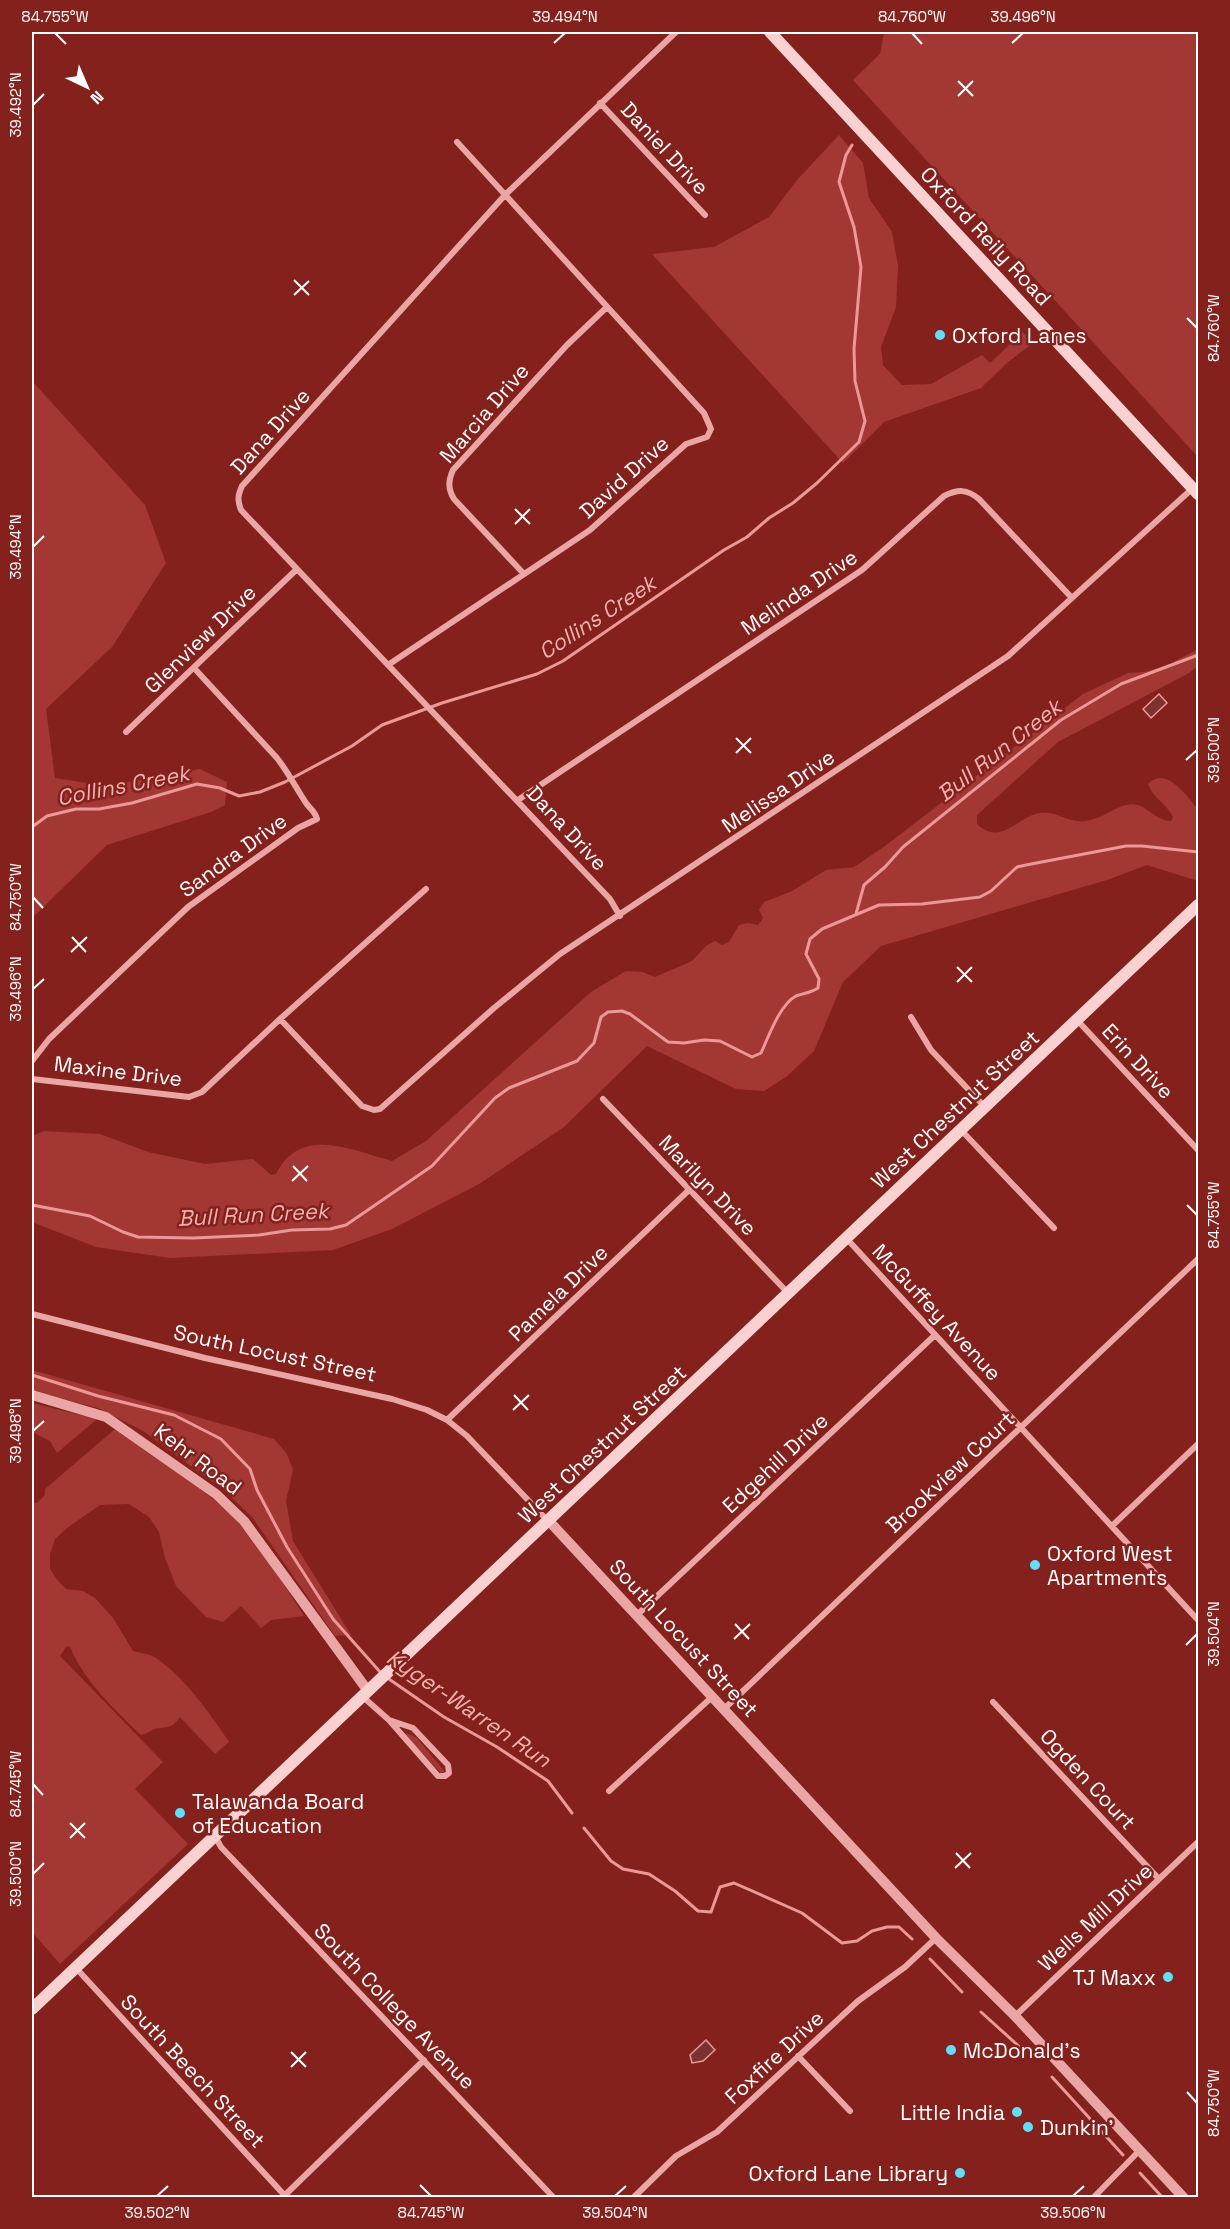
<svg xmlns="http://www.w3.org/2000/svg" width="1230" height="2229" viewBox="0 0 1230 2229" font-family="'Space Grotesk',sans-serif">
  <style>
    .green { fill: #a33734 }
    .water { fill: #7c3330; stroke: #ec9897; stroke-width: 1.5 }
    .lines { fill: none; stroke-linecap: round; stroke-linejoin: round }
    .stream { stroke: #ec9897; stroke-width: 3 }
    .minor { stroke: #eaa6a4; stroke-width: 6 }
    .tertiary { stroke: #eaa6a4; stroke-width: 10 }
    .secondary { stroke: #f8d1d0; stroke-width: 12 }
    .rail-casing { stroke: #fff; stroke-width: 5 }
    .rail { stroke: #84211d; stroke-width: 3; stroke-dasharray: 9; stroke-linecap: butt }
    .ticks { fill: none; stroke: #fff; stroke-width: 2 }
    .poi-dot { fill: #63ddf9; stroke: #84211d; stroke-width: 2 }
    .labels { text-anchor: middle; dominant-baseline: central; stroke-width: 5; stroke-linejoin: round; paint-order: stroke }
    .street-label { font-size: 21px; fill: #fff; stroke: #84211d }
    .poi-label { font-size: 21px; fill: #fff; stroke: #84211d; text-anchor: start }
    .water-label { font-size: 22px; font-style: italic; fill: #f1b1b0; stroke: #84211d }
    .neatline { fill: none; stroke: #fff; stroke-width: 2 }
    .ticks-label { font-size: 15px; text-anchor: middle; fill: #fff }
  </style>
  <rect width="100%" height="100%" fill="#84211d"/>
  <path class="green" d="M884,32H1198V457L853,80L880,54Z
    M839,135L863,163L869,198L892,232L898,265L896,307L881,347L883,365L902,385L931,384L982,355L990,363L1023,332L1033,343L1008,362L981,388L884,422L843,463L652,254L714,247L769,217L797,180Z
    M32,381L145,505L166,563L112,647L46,709L55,778L106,786L200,769L227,782L225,805L211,812L107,845L32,918Z
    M1198,649V666L1189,673L1058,742L977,815V824C1001,847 1018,816 1040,813C1062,811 1069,827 1094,819C1109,815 1122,801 1138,805C1150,809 1157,821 1171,821L1173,817C1167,804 1152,797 1148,784C1166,765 1187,797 1198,809V881L1147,865L1107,880L881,946L843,982L814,1051L786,1077L764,1091L736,1089L647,1046L564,1127L479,1184L392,1229L333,1250L170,1258L96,1247L32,1222V1136L44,1131L100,1134L148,1152L205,1164L253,1159L271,1175L276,1174C301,1125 351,1150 392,1161L426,1141L591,992L626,971L642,972L655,977L692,961L706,946L715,941L722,945L729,942L739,925L748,923L758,925L763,918L759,910L764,902L792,891L826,870L854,867L885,846L1083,694L1128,673L1144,672L1168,665Z
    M32,1370L274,1439L287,1454L293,1470L286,1501L293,1541L351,1635L335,1636L252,1517L226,1492L143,1431L98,1408L32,1391Z
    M32,1403L97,1419L57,1453L50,1441L32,1432Z
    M115,1429C153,1455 193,1480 227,1511C258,1540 281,1580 304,1616L271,1620L261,1628L241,1606L223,1622L206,1617L176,1586L165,1558L159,1532L149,1517L129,1504L100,1505L67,1528L55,1539L50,1554V1569L58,1581L66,1589L83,1591L95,1598L113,1618L133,1651C140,1653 150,1654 156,1658C184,1677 210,1713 229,1742L215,1754L180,1717C170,1730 168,1726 154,1729C150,1731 146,1734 141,1735C115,1710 84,1681 70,1647L67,1646L60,1656L163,1762L135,1789L188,1844L60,1964L32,1932V1502L37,1503L45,1495V1489Z
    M407,1733L417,1738L445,1772L441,1773L405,1735Z"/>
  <path class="water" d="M1159,694L1167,703L1151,718L1143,709Z
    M706,2040L715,2050L703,2061L692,2063L690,2055Z"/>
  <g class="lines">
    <path class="stream" d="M32,827L47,816L76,809H99L132,803L197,784L220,788L239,796L260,792L285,782L352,746L382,725L442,703L537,674L563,661L724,550L747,537L769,518L793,503L817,483L859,442L865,421L855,381L854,349L861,267L854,227L839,182L846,155L852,145
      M856,914L864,885L885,867L903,847L1061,720L1121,684L1198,655
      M32,1205L90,1216L123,1232L138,1237L193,1238L259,1235L292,1230L330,1229L346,1225L432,1166L495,1098L509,1088L577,1061L594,1043L601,1017L608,1012L622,1011L630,1014L668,1042L684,1043L704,1040L720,1041L752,1057L761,1053C768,1038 780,1004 796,996C803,993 811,993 818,988L819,979L806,954L810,939L822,929L879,905L922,904L980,897L991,891L1017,867L1026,865L1126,846H1142L1198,852
      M32,1375L98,1396L174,1415L221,1439L250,1469L257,1490L287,1547L333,1619L381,1673
      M386,1677L444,1717L497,1747L548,1781L572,1813
      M584,1828L611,1861L623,1869L649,1874L675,1891L698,1911L711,1912L720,1887L734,1883L802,1913L842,1943L857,1941L872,1931L887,1927H899L912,1939
      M930,1959L962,1992
      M981,2012L1023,2050
      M1052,2077L1123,2155
      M1140,2173L1163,2198"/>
    <path class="minor" d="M600,103L705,215
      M524,574L454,499C448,489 448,481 453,470L567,345L607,307
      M388,665L590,530L686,444L707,437L711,429L704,413L457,142
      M126,732L297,569
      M518,800L862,570L944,496C958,489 967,489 979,499L1072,598
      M620,916L610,899L241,510C237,500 238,495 242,486L505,195L676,32
      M911,1017L931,1050L985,1107
      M280,1019L362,1106L374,1110L380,1109L494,1008L560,954L1008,656L1193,488
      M1077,1020L1198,1150
      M32,1061L49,1039L188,907L298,828L317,819C315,811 310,809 306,803C296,788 288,772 277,758L194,668
      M32,1079L189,1097L202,1092L280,1019L426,889
      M603,1099L789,1294
      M961,1130L1054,1228
      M847,1239L1198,1620
      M32,1314L205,1358L392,1399L427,1410L447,1420L467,1436L548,1521
      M447,1420L690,1189
      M1112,1526L1198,1444
      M637,1615L935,1335
      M363,1697L389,1720L438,1776H445L449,1773L448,1765L413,1728L389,1720
      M993,1702L1159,1879
      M724,1709L1198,1259
      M609,1791L712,1697
      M215,1836L221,1847L554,2198
      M76,1968L287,2198
      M1015,2016L1198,1842
      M798,2056L850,2111
      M283,2197L424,2060
      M633,2198L676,2156L717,2132L858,2001L905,1967L936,1938
      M1093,2198L1140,2150"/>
    <path class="tertiary" d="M32,1395L106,1417L216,1494L244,1521L368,1691
      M549,1521L936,1938L1015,2016L1184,2198"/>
    <path class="secondary" d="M770,32L1198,494
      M32,2009L1198,905"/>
    <defs>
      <path id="rail" d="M32,2197L34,2198"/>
    </defs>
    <use href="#rail" class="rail-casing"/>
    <use href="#rail" class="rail"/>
  </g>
  <path class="ticks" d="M55,33L66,44M912,33L922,44M554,43L565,33M1012,43L1023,33M958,81L973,96M958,96L973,81M33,105L44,94M294,280L309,295M294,295L309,281M1187,318L1197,328M515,509L530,524M515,524L530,509M33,547L44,536M736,738L751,753M736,753L751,738M1186,760L1197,750M33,897L43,908M72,937L86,952M71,952L87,937M957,967L972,982M957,982L972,967M33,989L44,979M293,1166L307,1181M292,1181L308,1166M1187,1205L1197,1215M514,1395L528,1410M513,1410L529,1395M33,1431L44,1421M735,1624L749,1639M734,1639L750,1624M1186,1645L1197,1634M33,1784L43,1795M70,1823L85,1838M70,1838L85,1823M956,1853L970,1868M955,1868L971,1853M33,1874L44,1863M291,2052L306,2067M291,2067L306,2052M1187,2092L1197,2103M420,2185L431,2196M157,2196L168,2186M615,2196L626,2186M1073,2196L1084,2186"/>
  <g class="poi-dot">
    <circle cx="940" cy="335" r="6"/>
    <circle cx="1035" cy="1565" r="6"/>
    <circle cx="180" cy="1813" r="6"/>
    <circle cx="1168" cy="1977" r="6"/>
    <circle cx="951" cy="2050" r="6"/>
    <circle cx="1017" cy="2112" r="6"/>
    <circle cx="1028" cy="2127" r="6"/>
    <circle cx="960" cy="2173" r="6"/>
  </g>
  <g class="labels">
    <g class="street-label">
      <text transform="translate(665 148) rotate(47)">Daniel Drive</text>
      <text transform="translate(986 236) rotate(47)">Oxford Reily Road</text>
      <text transform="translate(484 413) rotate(-49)">Marcia Drive</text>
      <text transform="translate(270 431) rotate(-48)">Dana Drive</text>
      <text transform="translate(624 477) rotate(-42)">David Drive</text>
      <text transform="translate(799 592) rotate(-34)">Melinda Drive</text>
      <text transform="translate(200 639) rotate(-44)">Glenview Drive</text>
      <text transform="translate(778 791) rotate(-34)">Melissa Drive</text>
      <text transform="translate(567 828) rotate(47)">Dana Drive</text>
      <text transform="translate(233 855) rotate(-36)">Sandra Drive</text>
      <text transform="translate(1138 1061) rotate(47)">Erin Drive</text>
      <text transform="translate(118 1071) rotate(7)">Maxine Drive</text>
      <text transform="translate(955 1109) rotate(-43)">West Chestnut Street</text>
      <text transform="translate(708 1185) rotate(46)">Marilyn Drive</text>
      <text transform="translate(558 1293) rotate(-44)">Pamela Drive</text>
      <text transform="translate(937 1312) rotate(47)">McGuffey Avenue</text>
      <text transform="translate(275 1353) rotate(12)">South Locust Street</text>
      <text transform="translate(602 1444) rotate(-43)">West Chestnut Street</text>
      <text transform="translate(198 1459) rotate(37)">Kehr Road</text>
      <text transform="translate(775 1463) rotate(-43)">Edgehill Drive</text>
      <text transform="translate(950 1472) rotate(-43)">Brookview Court</text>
      <text transform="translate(684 1638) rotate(47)">South Locust Street</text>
      <text transform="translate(1088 1779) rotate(47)">Ogden Court</text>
      <text transform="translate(1095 1917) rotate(-43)">Wells Mill Drive</text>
      <text transform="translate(395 2006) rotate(46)">South College Avenue</text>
      <text transform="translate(774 2057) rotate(-43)">Foxfire Drive</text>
      <text transform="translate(193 2071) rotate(47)">South Beech Street</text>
    </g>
    <g class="poi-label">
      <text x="952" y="335">Oxford Lanes</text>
      <text x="1047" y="1553">Oxford West<tspan x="1047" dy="24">Apartments</tspan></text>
      <text x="192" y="1801">Talawanda Board<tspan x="192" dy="24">of Education</tspan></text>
      <text x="1156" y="1977" text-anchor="end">TJ Maxx</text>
      <text x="963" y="2050">McDonald's</text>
      <text x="1005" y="2112" text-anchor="end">Little India</text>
      <text x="1040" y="2127">Dunkin'</text>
      <text x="948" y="2173" text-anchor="end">Oxford Lane Library</text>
    </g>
    <g class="water-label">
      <text transform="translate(597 617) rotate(-33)">Collins Creek</text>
      <text transform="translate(999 750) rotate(-38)">Bull Run Creek</text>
      <text transform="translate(123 785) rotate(-11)">Collins Creek</text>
      <text transform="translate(253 1214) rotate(-3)">Bull Run Creek</text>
      <text transform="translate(469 1708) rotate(34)">Kyger-Warren Run</text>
    </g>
  </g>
  <rect width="1230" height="2229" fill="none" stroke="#84211d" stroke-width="66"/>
  <g transform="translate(87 87) rotate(136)" stroke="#84211d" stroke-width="4.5" paint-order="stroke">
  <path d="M0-4.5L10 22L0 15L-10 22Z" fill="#ffffff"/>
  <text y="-9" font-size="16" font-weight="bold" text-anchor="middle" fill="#ffffff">N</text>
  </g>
  <rect x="33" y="33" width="1164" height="2163" class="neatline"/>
  <g class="ticks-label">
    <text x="55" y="22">84.755°W</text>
    <text x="565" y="22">39.494°N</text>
    <text x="912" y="22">84.760°W</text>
    <text x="1023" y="22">39.496°N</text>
    <text transform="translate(16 105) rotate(-90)" y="5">39.492°N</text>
    <text transform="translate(1214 328) rotate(-90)" y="5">84.760°W</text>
    <text transform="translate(16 547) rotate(-90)" y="5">39.494°N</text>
    <text transform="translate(1214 750) rotate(-90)" y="5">39.500°N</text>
    <text transform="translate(16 897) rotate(-90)" y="5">84.750°W</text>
    <text transform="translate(16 989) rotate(-90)" y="5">39.496°N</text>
    <text transform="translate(1214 1215) rotate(-90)" y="5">84.755°W</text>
    <text transform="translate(16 1431) rotate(-90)" y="5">39.498°N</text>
    <text transform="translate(1214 1634) rotate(-90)" y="5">39.504°N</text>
    <text transform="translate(16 1784) rotate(-90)" y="5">84.745°W</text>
    <text transform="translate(16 1874) rotate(-90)" y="5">39.500°N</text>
    <text transform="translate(1214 2103) rotate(-90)" y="5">84.750°W</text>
    <text x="157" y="2218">39.502°N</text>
    <text x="431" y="2218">84.745°W</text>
    <text x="615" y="2218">39.504°N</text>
    <text x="1073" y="2218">39.506°N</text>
  </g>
</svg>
